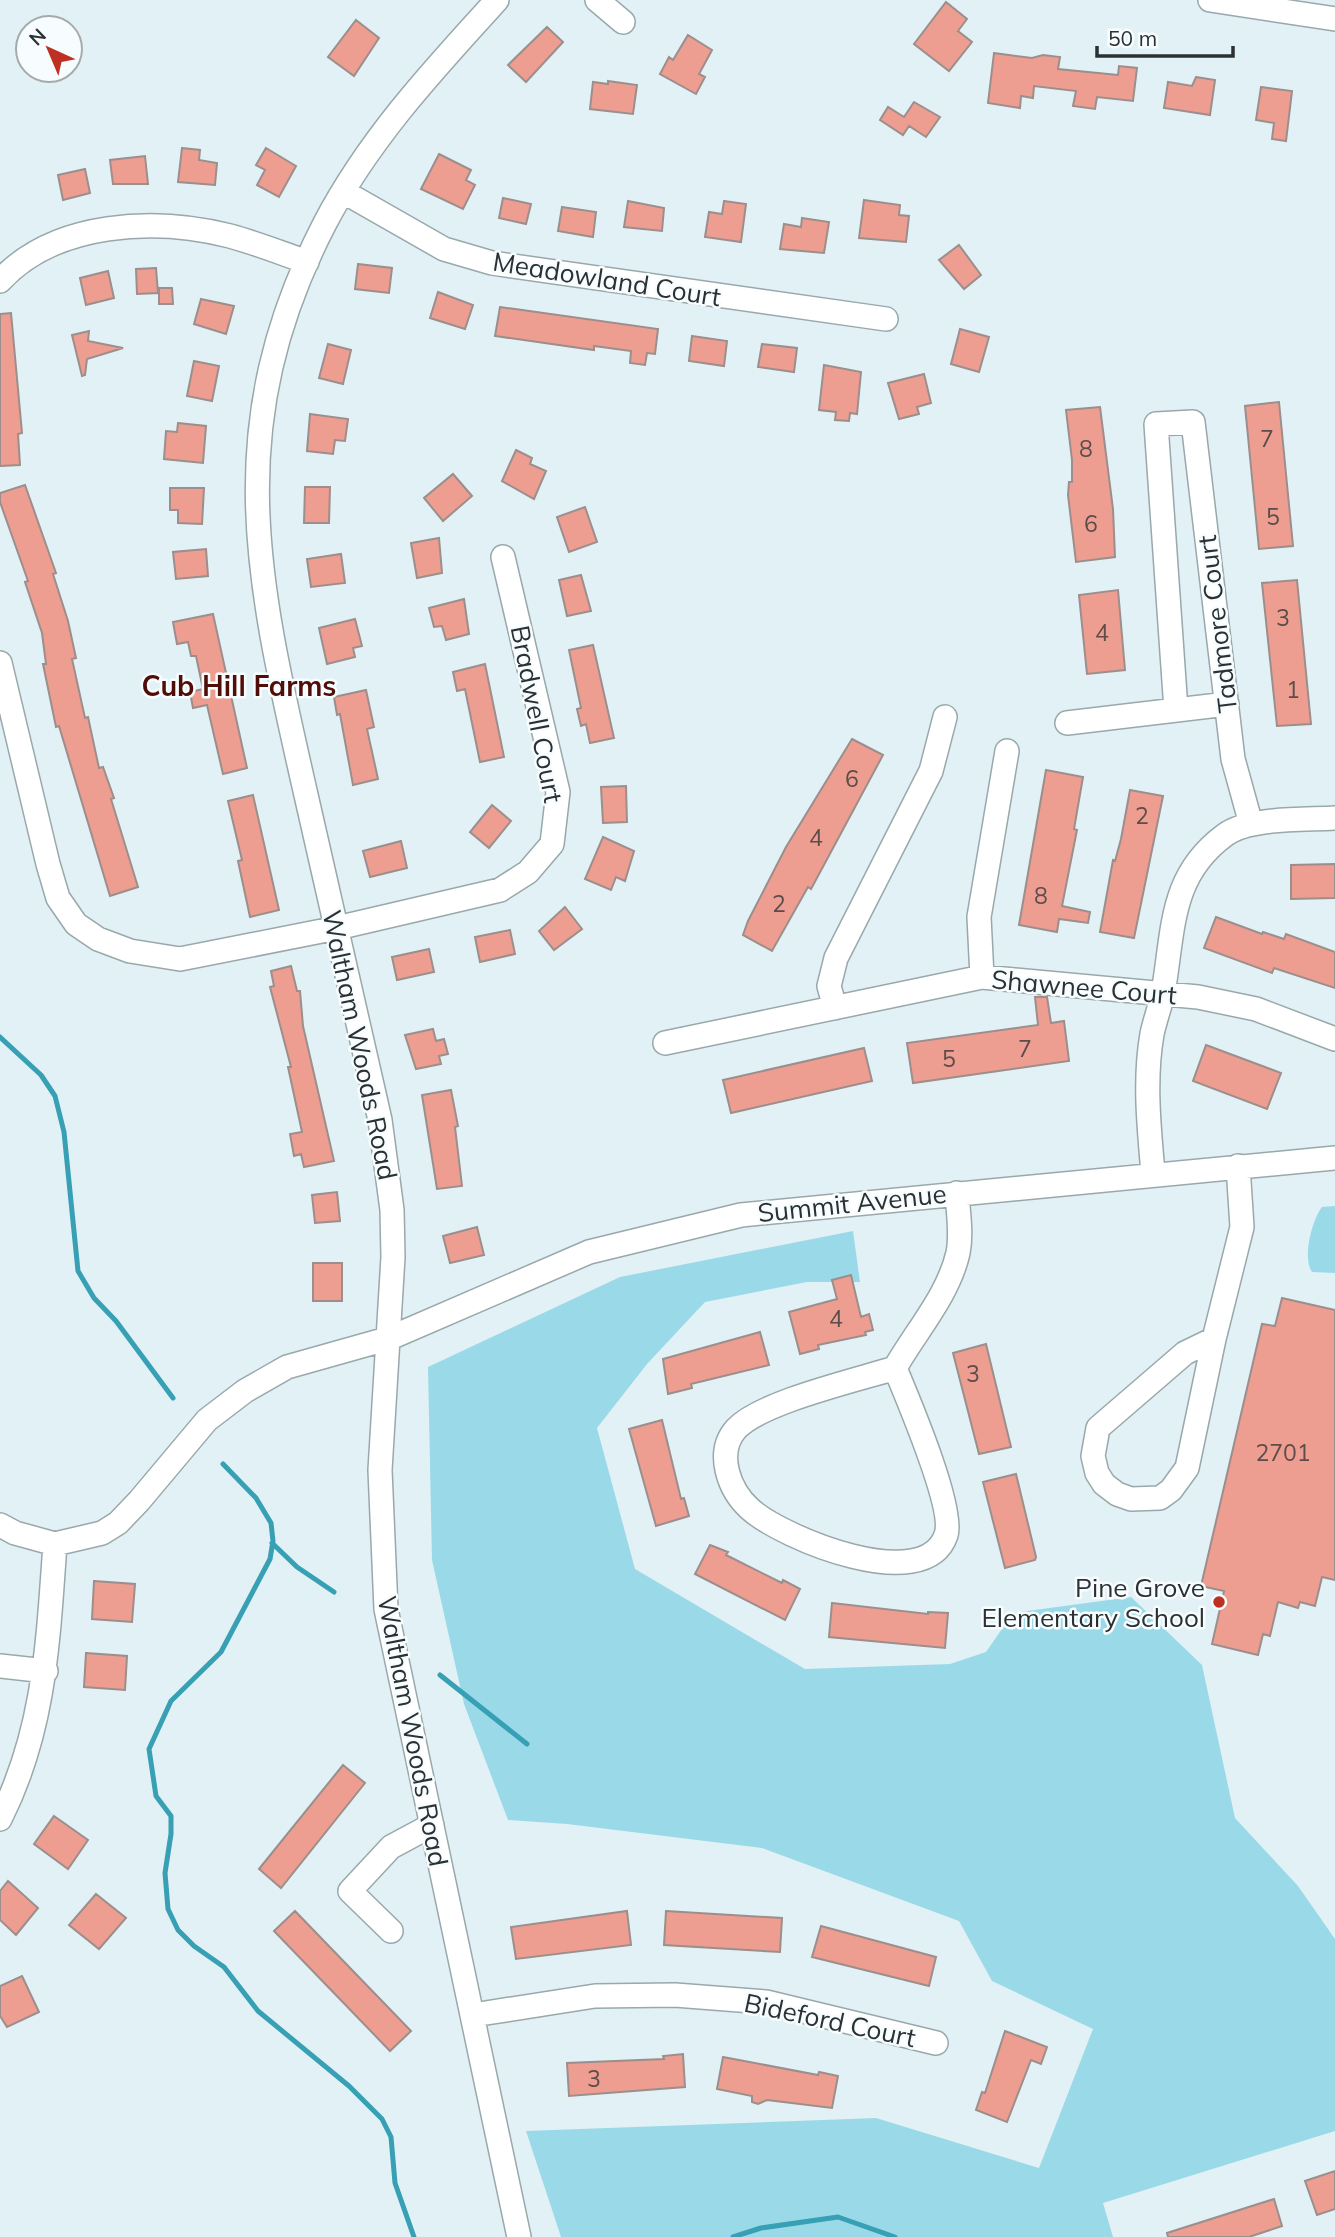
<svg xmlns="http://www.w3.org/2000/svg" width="1335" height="2237" viewBox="0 0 1335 2237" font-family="Mulish,sans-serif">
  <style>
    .green { fill: #9adae8 }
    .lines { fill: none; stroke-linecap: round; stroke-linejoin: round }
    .stream { stroke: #37a0b4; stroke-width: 5 }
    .building { fill: #ee9e91; stroke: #9c8e8c; stroke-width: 2 }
    .minor-casing { stroke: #99a8ab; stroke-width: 26 }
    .minor { stroke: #fff; stroke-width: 23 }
    .poi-dot { fill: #be3122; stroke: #f7fdfe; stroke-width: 2.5 }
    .labels { text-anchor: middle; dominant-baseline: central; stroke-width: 5; stroke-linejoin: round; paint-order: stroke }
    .number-label { font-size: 23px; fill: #5c4c4a }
    .street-label { font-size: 26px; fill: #2b3132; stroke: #f7fdfe }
    .poi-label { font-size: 26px; fill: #2b3132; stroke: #f7fdfe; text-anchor: end }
    .neighbourhood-label { font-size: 28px; font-weight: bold; fill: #510d07; stroke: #f7fdfe }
  </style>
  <rect width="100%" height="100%" fill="#e2f1f5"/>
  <path class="green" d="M1335,1206V1273L1312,1272C1302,1258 1312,1220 1322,1207Z
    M853,1231L860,1282H807L705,1302L647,1364L597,1428L635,1569L805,1669L950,1664L986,1652L1013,1613L1131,1597L1202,1665L1235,1818L1298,1886L1335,1939V2131L1103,2203L1113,2237H561L526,2131L876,2118L1039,2168L1093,2029L992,1981L959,1921L762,1848L567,1824L508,1820L464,1704L432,1560L428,1367L620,1277Z"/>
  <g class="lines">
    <path class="stream" d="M0,1037L41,1075L55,1096L64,1132L78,1271L94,1298L116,1321L173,1398
      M223,1464L256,1498L271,1523L273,1541L270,1559L221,1652L171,1701L149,1749L156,1796L171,1816V1834L165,1873L168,1909L178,1930L194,1946L224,1967L258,2011L349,2086L382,2119L391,2137L395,2183L414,2237
      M272,1543L297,1567L334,1592
      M440,1675L527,1744
      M733,2237L761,2228L838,2217L895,2237"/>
  </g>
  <path class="building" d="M946,2L967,19L958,31L972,42L949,71L914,44Z
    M356,20L379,38L354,76L328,57Z
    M547,27L563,42L526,82L508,65Z
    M688,35L712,50L699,74L705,77L696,94L660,74L669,57L673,60Z
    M994,53L1032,58L1043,55L1060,57L1058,69L1118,75L1119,66L1137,68L1133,101L1097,97L1095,109L1073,106L1076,91L1034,86L1033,98L1021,96L1020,108L988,103Z
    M1196,77L1215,80L1210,115L1164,108L1168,82L1192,86Z
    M608,81L637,85L633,114L590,109L593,82L608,84Z
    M1261,87L1292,91L1286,141L1272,139L1274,123L1256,120Z
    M914,102L940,117L926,137L909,126L903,135L880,120L888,107L904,117Z
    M182,148L200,150L199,160L217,163L215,185L178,182Z
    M266,148L296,166L279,197L257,185L265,170L256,165Z
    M439,154L471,170L466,180L475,185L463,209L421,189Z
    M145,156L148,184H113L110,160Z
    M85,169L90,193L63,200L58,175Z
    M503,198L531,204L526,224L499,218Z
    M864,200L900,205L899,215L909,216L906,242L859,238Z
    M628,201L664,208L662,231L624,227Z
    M724,201L746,204L741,242L705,237L709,212L722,214Z
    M562,207L596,212L593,237L558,231Z
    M802,218L829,222L824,253L780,249L784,224L801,227Z
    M959,245L981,275L964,289L939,260Z
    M358,264L392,268L389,293L355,289Z
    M156,268L158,293L137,294L136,269Z
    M108,271L114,298L86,305L80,278Z
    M159,288H172L173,304H159Z
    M438,292L473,305L465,329L430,318Z
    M201,299L234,306L226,334L194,324Z
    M500,307L658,329L655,354L647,353L645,365L630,363L631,351L594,346V350L495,336Z
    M11,313L22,433L18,434L20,465L0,466V314Z
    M960,329L989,337L979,372L951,364Z
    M89,331L88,341L123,348L87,359L85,375L82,376L72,335Z
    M692,336L727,341L724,366L689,361Z
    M328,344L351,350L343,384L319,378Z
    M762,344L797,348L794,372L758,367Z
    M194,361L219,366L212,401L187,396Z
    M824,365L861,372L857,414L850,413L849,421L835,420L836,412L819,410Z
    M924,374L931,403L917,407L919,414L899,419L888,383Z
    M1279,402L1293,546L1259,549L1245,406Z
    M1100,407L1113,509L1115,557L1076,562L1068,495L1069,482H1072V460L1066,410Z
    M310,414L348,419L345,441L335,440L333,454L307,451Z
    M178,423L206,426L203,463L164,459L166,431L177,432Z
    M516,450L532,458L530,464L546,471L534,499L502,481Z
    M453,474L472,496L443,521L424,498Z
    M25,485L56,573L53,574L68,621L76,658L72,659L85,718L88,717L99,768L103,767L114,798L111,799L138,887L110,896L59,726L56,727L43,664H46L42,633L25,582L28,581L0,502V493Z
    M305,487H330L329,523H304Z
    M170,488H204L202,524L178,523V510H170Z
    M585,507L597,542L569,552L557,517Z
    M439,538L442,573L417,578L411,543Z
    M206,549L208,576L176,579L173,552Z
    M341,554L345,583L311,587L307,559Z
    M581,575L591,611L567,616L559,580Z
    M1297,580L1311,724L1277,726L1262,583Z
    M1118,590L1125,670L1087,674L1079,595Z
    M464,599L469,634L446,640L442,626L434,627L429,608Z
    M213,614L247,768L223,774L207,705L193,708L190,692L203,689L196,656H191L188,642L177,644L173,622Z
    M355,619L362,646L353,648L355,657L327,664L319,628Z
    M593,645L614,738L590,743L586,724L581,726L577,709L581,708L569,650Z
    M485,664L504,757L480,762L465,689L457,691L453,672Z
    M366,690L374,727L367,729L378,779L353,785L340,714L337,715L334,697Z
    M852,739L883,755L811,889L808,887L772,951L743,935L748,921L786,847Z
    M1046,770L1083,777L1074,829L1077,830L1062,906L1090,912L1088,923L1059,919L1057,932L1019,925Z
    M626,786L627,822L603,823L601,787Z
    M1130,790L1163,796L1134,938L1100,932L1113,860L1115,861L1121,839Z
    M253,795L279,910L250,917L238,861L242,860L228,801Z
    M492,805L511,821L489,848L470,832Z
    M603,837L634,851L625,881L616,877L611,890L585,879Z
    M401,841L407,868L370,877L363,851Z
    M1335,864V898L1291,899V865Z
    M565,907L582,929L554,950L539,931Z
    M1216,917L1262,934L1263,932L1284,939L1286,934L1335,952V988L1274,968L1272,973L1204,948Z
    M510,930L515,954L480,962L475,937Z
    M429,949L434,972L397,980L392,957Z
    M291,966L297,991H300L303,1026L334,1161L304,1167L301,1154L294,1156L290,1134L302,1132L288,1067H291L270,987L274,986L271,971Z
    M1035,997H1047L1051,1023L1064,1021L1069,1061L913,1083L907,1043L1038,1025Z
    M433,1029L436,1041L444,1039L448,1054L439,1056L441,1064L416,1069L405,1035Z
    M1206,1045L1281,1073L1267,1109L1193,1081Z
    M864,1048L872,1081L731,1113L723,1080Z
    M451,1090L458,1126L455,1127L462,1186L437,1189L422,1095Z
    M337,1192L340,1221L315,1223L312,1195Z
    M477,1227L484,1255L450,1263L443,1236Z
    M313,1263H342V1301H313Z
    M851,1275L861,1317L869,1314L873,1330L865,1332L866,1335L818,1345L819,1349L800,1354L789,1312L837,1299L832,1280Z
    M1282,1298L1335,1310V1580L1322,1577L1315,1606L1300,1602L1298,1608L1278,1602L1270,1636L1263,1634L1258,1655L1212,1644L1224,1591L1201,1586L1262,1324L1275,1326Z
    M760,1332L769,1365L691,1384L692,1388L668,1394L663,1359Z
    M986,1344L1011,1447L979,1454L953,1353Z
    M662,1420L681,1499L684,1498L689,1516L656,1526L629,1429Z
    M1016,1474L1036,1557L1035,1560L1005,1568L983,1482Z
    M710,1545L728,1552L726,1555L782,1583L783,1580L800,1589L785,1620L695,1574Z
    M94,1581L135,1584L132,1622L92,1619Z
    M832,1603L928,1614V1612L948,1613L945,1648L829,1637Z
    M86,1653L127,1656L125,1690L84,1687Z
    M343,1765L365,1783L281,1888L259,1869Z
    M54,1816L88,1840L68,1869L34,1844Z
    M8,1881L38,1908L16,1935L0,1920V1891Z
    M96,1894L126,1918L99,1949L69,1925Z
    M295,1911L411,2031L390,2051L274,1931Z
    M627,1911L631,1945L516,1959L511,1927Z
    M666,1911L782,1918L780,1952L664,1945Z
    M821,1926L936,1957L929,1986L812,1957Z
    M22,1976L39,2012L7,2027L0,2016V1986Z
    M1005,2031L1047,2047L1041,2064L1031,2060L1007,2122L976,2110L982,2092L985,2093Z
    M683,2054L685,2087L569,2096L567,2063L664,2059L663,2056Z
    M723,2057L818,2075L819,2072L838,2076L832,2108L767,2100L758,2104L752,2102V2096L717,2089Z
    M1335,2171V2209L1317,2215L1305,2181Z
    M1274,2199L1282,2226L1249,2237H1168L1167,2233Z"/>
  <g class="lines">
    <defs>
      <path id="minor" d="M497,0C433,70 368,140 324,225C219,429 258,584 306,795C331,903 356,1011 380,1120L392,1210L393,1257L380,1470L386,1609L519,2237
        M597,0L623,22
        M1210,0L1335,19
        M344,192L444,249L492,263L886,319
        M0,281C55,221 156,217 230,236C256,243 281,253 307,262
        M0,663L48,864L58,898L76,924L98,939L130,951L180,959L337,928L500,890L528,872L552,844L558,792L503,557
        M1176,710L1156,424L1193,422L1233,759L1251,824
        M1067,723L1227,704
        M982,977L979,917L1007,751
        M835,1008L829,986L836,958L931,771L945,717
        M665,1043L982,977L1198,997L1256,1009L1335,1039
        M1153,1173C1149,1127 1144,1080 1152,1034C1155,1020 1160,1007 1163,993C1174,930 1169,876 1225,835C1249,817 1305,820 1335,818
        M1214,1339L1185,1353L1098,1428L1093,1456L1097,1473L1104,1484L1117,1494L1131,1499L1160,1498L1171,1490L1187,1468L1214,1339L1242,1227L1238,1166
        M895,1368C907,1397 955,1509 946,1535C925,1597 782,1538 750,1509C729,1490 715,1453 736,1429C761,1402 857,1380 895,1368Z
        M895,1368C916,1331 948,1296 958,1253C962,1233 958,1212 957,1193
        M0,1525L15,1533L55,1544L102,1533L118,1523L139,1501L207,1420L245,1391L287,1367L390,1338L589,1252L741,1215L1335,1158
        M0,1666L46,1671
        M0,1819C45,1730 48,1641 55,1544
        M391,1931L350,1891L391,1847L432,1825
        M473,2015L595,1996L675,1995L766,2002L936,2043"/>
    </defs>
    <use href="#minor" class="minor-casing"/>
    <use href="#minor" class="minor"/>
  </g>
  <circle class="poi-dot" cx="1219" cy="1602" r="7"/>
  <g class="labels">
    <g class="number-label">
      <text x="1267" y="438">7</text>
      <text x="1086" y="448">8</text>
      <text x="1273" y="516">5</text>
      <text x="1091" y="523">6</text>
      <text x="1283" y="617">3</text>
      <text x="1102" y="632">4</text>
      <text x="1293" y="689">1</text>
      <text x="852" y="778">6</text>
      <text x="1142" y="815">2</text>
      <text x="816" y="837">4</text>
      <text x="1041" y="895">8</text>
      <text x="779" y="903">2</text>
      <text x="1025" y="1048">7</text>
      <text x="949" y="1058">5</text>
      <text x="836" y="1318">4</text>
      <text x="973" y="1373">3</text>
      <text x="1283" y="1452">2701</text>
      <text x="594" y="2078">3</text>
    </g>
    <g class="street-label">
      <text transform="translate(607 279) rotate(9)">Meadowland Court</text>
      <text transform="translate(1217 624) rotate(-97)">Tadmore Court</text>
      <text transform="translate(537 714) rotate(79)">Bradwell Court</text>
      <text transform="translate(1084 987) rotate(5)">Shawnee Court</text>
      <text transform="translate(360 1045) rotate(78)">Waltham Woods Road</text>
      <text transform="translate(852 1203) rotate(-6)">Summit Avenue</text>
      <text transform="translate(413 1731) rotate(79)">Waltham Woods Road</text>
      <text transform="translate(830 2020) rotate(12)">Bideford Court</text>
    </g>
    <g class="poi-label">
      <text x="1205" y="1587">Pine Grove<tspan x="1205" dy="30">Elementary School</tspan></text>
    </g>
    <g class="neighbourhood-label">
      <text x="239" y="685">Cub Hill Farms</text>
    </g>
  </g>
  <g transform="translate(49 49) rotate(316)"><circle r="33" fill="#f7fdfe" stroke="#a5abac" stroke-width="2"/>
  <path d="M0-5L12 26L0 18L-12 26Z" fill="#be3122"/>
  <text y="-10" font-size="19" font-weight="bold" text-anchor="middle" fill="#2b3132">N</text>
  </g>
  <path d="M1097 46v10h136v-10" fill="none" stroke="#2b3132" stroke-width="3.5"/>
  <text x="1108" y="46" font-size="21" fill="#2b3132" stroke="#f7fdfe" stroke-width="5" paint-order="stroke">50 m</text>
</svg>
